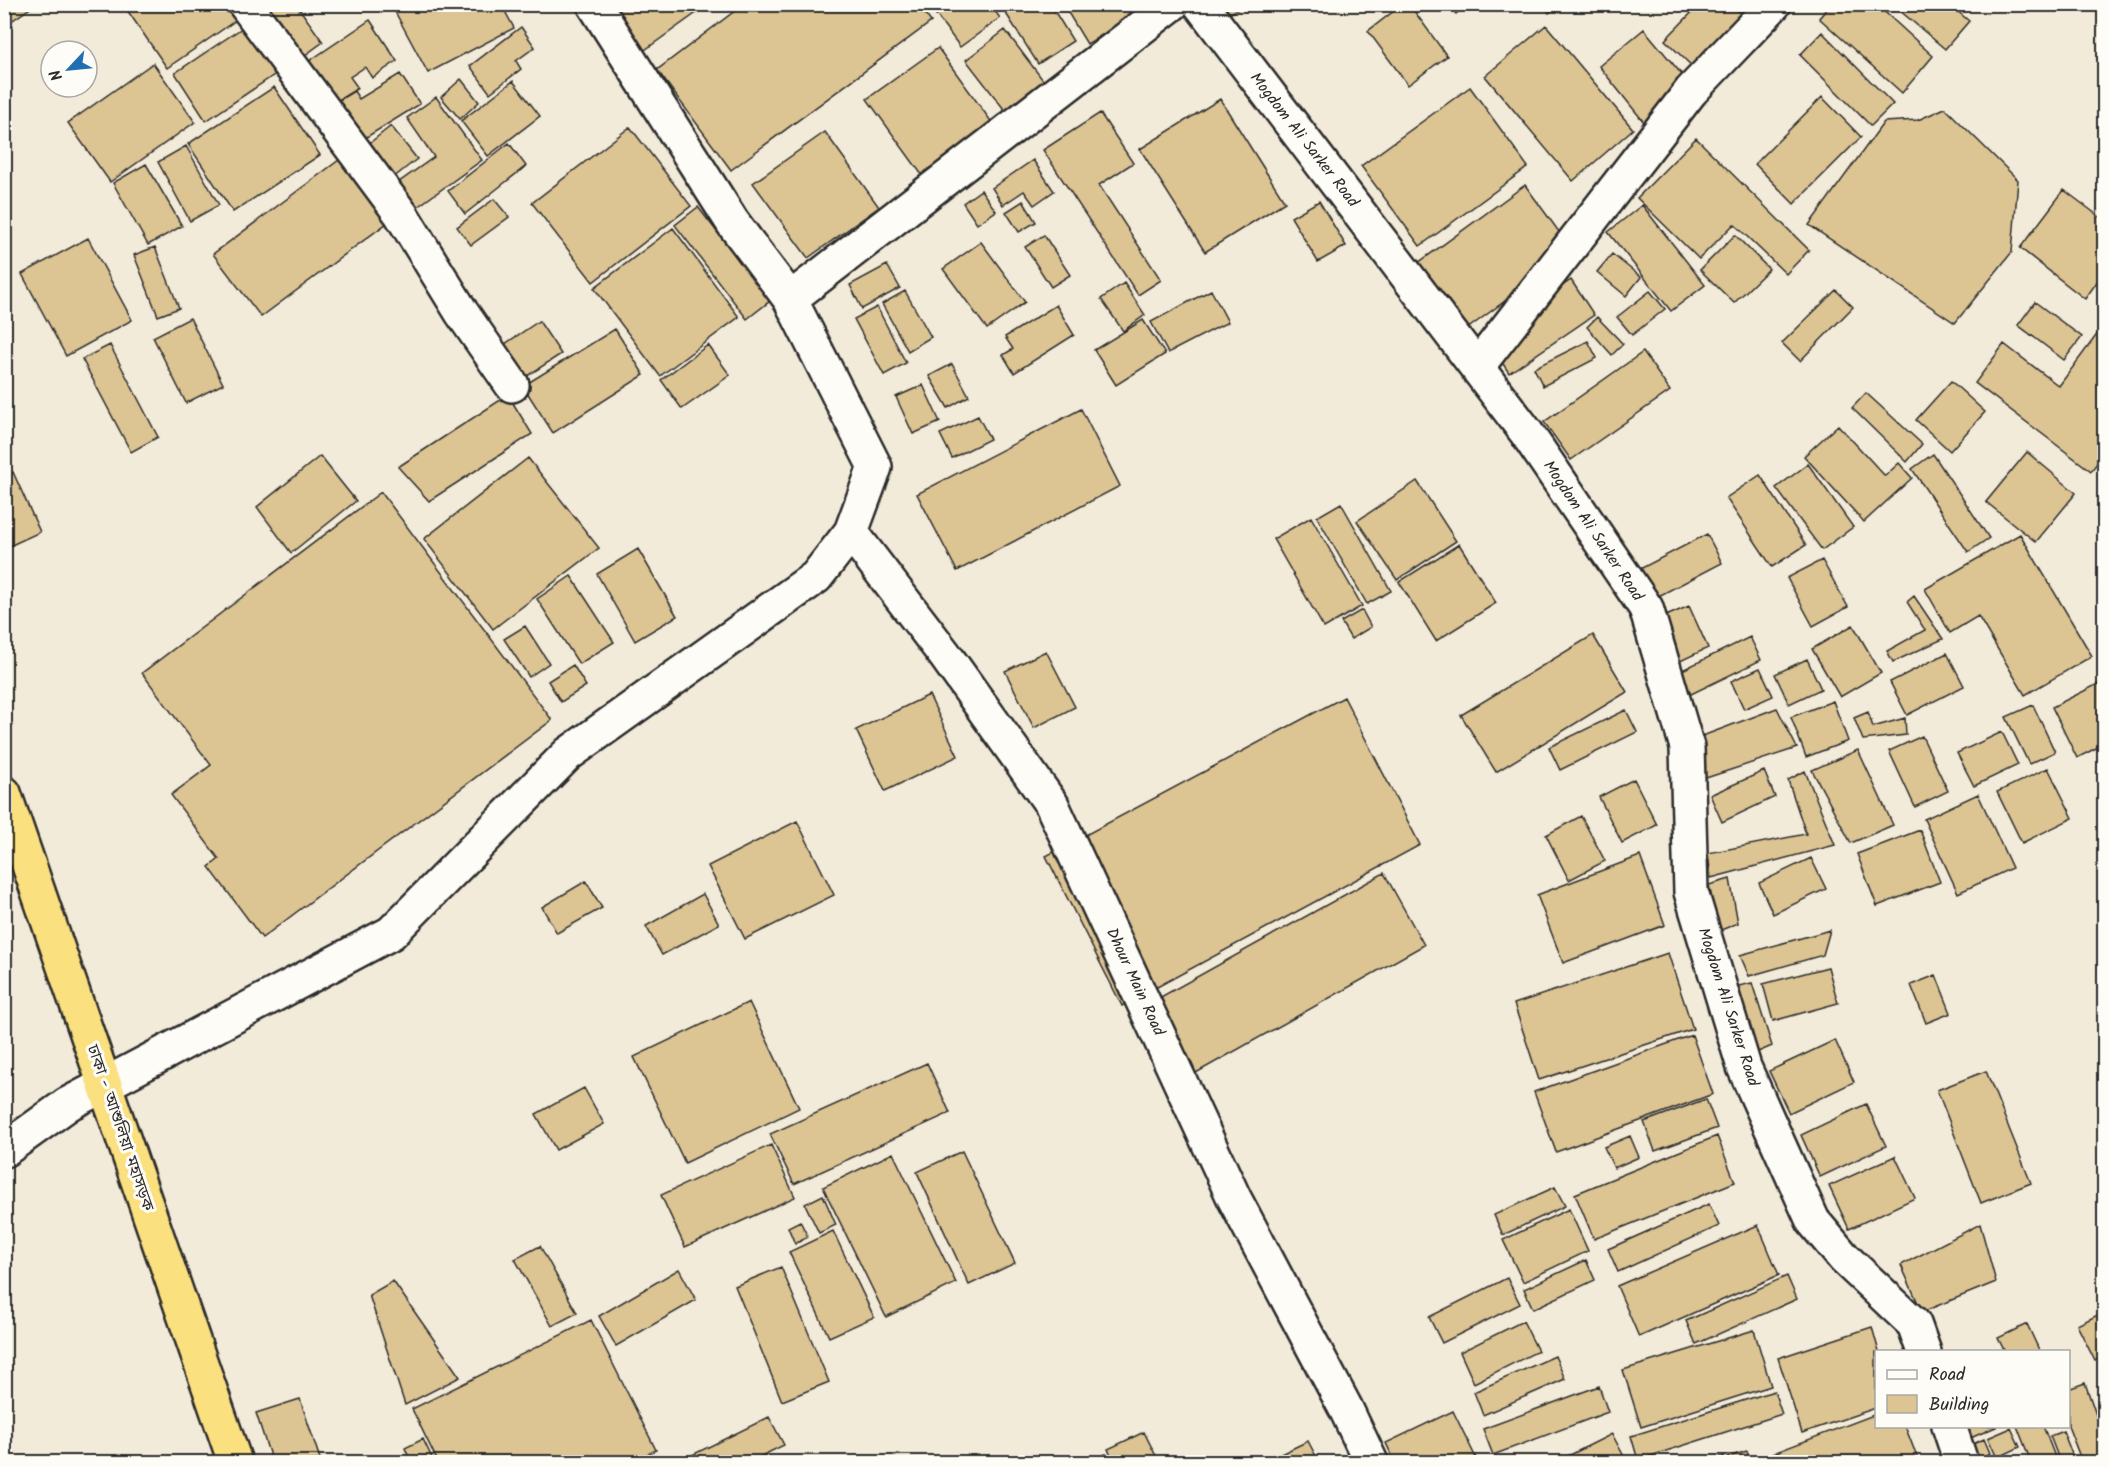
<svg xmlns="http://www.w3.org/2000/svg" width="2109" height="1467" viewBox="0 0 2109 1467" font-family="Kalam,'Noto Sans Bengali',sans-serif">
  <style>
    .building { fill: #dcc493; stroke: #2b2b2b; stroke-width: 1.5 }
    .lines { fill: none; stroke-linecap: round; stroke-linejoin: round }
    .minor-casing { stroke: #2b2b2b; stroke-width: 38 }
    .trunk-casing { stroke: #2b2b2b; stroke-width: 38 }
    .minor { stroke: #fdfcf7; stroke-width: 33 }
    .trunk { stroke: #fbe080; stroke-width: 33 }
    .labels { text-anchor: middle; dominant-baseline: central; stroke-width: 6; stroke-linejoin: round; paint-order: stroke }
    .street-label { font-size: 16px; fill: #2b2b2b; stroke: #fdfcf7 }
  </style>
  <rect width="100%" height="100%" fill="#f3ebd9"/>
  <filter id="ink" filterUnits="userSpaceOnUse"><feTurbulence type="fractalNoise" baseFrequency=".0167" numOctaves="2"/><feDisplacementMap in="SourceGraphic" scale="12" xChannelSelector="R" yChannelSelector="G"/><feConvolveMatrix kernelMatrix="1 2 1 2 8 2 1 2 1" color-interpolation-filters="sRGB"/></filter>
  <g filter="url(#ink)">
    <path class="building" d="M4,4H36L4,26Z
      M128,4H229L239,18L167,68L125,7Z
      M255,4H296L323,42L297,61Z
      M399,4H501L514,28L428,73L393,8Z
      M608,4H709L642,52Z
      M744,4H918L931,22L731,170L657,70Z
      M928,4H990L1000,18L960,47Z
      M1000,4H1050L1073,41L1038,64Z
      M1078,4H1143L1145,9L1087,44L1067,11Z
      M1208,4H1247L1217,21Z
      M1403,4H1409L1447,56L1408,85L1368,31Z
      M1448,4H1467L1456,14Z
      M1544,4H1562L1549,13Z
      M1700,4H1731L1750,22L1700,74L1665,40Z
      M1737,4H1768L1753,20Z
      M1831,4H1876L1933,56L1902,93L1819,18Z
      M1892,4H1949L1969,21L1945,49Z
      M370,20L397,61L372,78L365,67L350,77L358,88L332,104L305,64Z
      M248,24L280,71L206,121L175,73Z
      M1546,25L1633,129L1573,181L1485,76Z
      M521,27L535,47L516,61L521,69L490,93L470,66Z
      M1644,29L1693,88L1647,126L1599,66Z
      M1005,30L1046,84L1007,113L966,60Z
      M1822,32L1893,104L1871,126L1800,55Z
      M938,48L993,124L922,175L867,99Z
      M153,63L195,122L110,182L68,123Z
      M400,74L420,104L357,143L333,104L354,91L359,99Z
      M461,79L479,102L460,119L441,97Z
      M513,81L540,116L488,156L461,121Z
      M274,87L320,155L233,212L188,144Z
      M1470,87L1528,167L1420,246L1361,166Z
      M436,97L482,160L413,210L395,185L434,157L407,118Z
      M1822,97L1861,137L1794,204L1755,164Z
      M1220,99L1285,202L1205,252L1140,149Z
      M1945,108L2018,180L2012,252L1955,323L1809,225L1884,122L1918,120Z
      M1100,113L1133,163L1099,185L1161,280L1138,295L1043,150Z
      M391,126L417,159L388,182L362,149Z
      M630,127L691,206L593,282L532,203Z
      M825,132L879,207L808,258L753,183Z
      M1696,138L1809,250L1786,274L1734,224L1699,259L1637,198Z
      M509,143L526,166L465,214L448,191Z
      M186,146L219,205L190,221L158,162Z
      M339,160L387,223L261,317L213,254Z
      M1033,160L1054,191L1034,205L1024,191L1003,205L992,188Z
      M146,164L182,226L148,245L113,183Z
      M1525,185L1573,251L1467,329L1418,263Z
      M981,190L996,211L977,224L963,203Z
      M2064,190L2104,220V272L2085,299L2020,248Z
      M494,199L509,217L471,245L457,227Z
      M1023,201L1036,222L1019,232L1006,212Z
      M1319,201L1346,246L1318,262L1291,217Z
      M1642,205L1705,285L1671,311L1608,232Z
      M698,207L770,301L747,319L675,225Z
      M673,228L739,317L660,376L594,288Z
      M1044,235L1070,275L1051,287L1025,247Z
      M1735,235L1769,269L1734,303L1700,270Z
      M88,238L132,320L66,356L22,274Z
      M981,242L1025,302L987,329L943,269Z
      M155,247L179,308L158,316L134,255Z
      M1612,254L1641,277L1626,296L1597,272Z
      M887,265L900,288L862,309L850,285Z
      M1571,280L1594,315L1509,373L1486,338Z
      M1124,283L1145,315L1123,331L1101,299Z
      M1211,290L1228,322L1168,353L1151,322Z
      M1836,290L1853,307L1800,361L1782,343Z
      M905,291L931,337L908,351L882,304Z
      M1650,291L1665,309L1632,335L1617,317Z
      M2035,302L2082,337L2064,360L2018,325Z
      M1056,305L1074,335L1014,373L1003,355L1013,349L1005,337Z
      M877,307L906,363L884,375L854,319Z
      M1597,317L1623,344L1612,355L1587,327Z
      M190,318L223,384L186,403L153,337Z
      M1143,320L1165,354L1116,385L1094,350Z
      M539,321L561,354L515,384L493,352Z
      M2104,325V454L2091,471L1975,383L2004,344L2059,386Z
      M615,329L644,375L553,433L523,386Z
      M1588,341L1597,358L1543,386L1534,368Z
      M110,345L158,437L131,452L82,359Z
      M708,345L730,375L682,409L661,380Z
      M1643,352L1670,391L1571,460L1544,422Z
      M952,364L969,396L948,408L929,376Z
      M1951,381L1985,412L1950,451L1916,420Z
      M923,385L940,422L913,434L896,397Z
      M1866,393L1922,444L1907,462L1852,408Z
      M508,395L532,434L429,501L398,467Z
      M1081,409L1120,486L957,571L917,494Z
      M978,416L990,439L952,458L940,434Z
      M1838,425L1885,476L1899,463L1912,478L1864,522L1804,456Z
      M2027,452L2076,493L2036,542L1986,502Z
      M1933,454L1989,538L1968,552L1912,469Z
      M320,456L356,501L291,553L257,507Z
      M528,458L599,548L493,629L424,539Z
      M1808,464L1853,527L1822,550L1776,488Z
      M13,472L40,532L5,548L4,476Z
      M1760,475L1806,545L1772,567L1726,498Z
      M1417,481L1456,541L1397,580L1357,521Z
      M381,492L552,720L262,938L209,867L219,859L171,795L211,765L142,673Z
      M1341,503L1391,591L1367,604L1317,517Z
      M1311,517L1362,606L1324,628L1273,539Z
      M1707,534L1722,563L1651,600L1636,571Z
      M2020,534L2092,656L2025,695L1978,616L1950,633L1925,589Z
      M1459,544L1496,603L1436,641L1399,582Z
      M638,549L677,616L635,641L597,574Z
      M1822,560L1848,607L1813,626L1787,578Z
      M571,576L614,642L579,664L537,599Z
      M1914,596L1943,639L1893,662L1887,651L1925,630L1907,602Z
      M1689,606L1708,648L1676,663L1657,620Z
      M1362,610L1371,627L1351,639L1341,622Z
      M1853,625L1881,673L1840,697L1812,649Z
      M525,626L549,663L529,677L504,639Z
      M1593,635L1627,692L1496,772L1461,715Z
      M1750,637L1761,660L1685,697L1674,674Z
      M1046,651L1075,707L1034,728L1005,671Z
      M1947,653L1964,686L1907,715L1890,682Z
      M1807,659L1821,689L1789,704L1775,674Z
      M573,665L586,686L561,702L548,681Z
      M1760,668L1773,696L1744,709L1731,681Z
      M2102,682L2104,744L2077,758L2052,707Z
      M929,695L958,756L885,791L856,730Z
      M1344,697L1420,845L1122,1006L1046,856Z
      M1833,701L1848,741L1806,757L1791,717Z
      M2033,705L2055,752L2029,764L2006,717Z
      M1777,708L1797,748L1703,779L1697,738Z
      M1626,710L1637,732L1560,770L1549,747Z
      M1868,712L1873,727L1905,718L1906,735L1863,740L1854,718Z
      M2002,732L2018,765L1974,786L1957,753Z
      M1922,736L1948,791L1915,807L1889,751Z
      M1858,750L1893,825L1851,843L1812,770Z
      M2048,768L2073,818L2022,843L1997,792Z
      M1764,771L1775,797L1722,822L1710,795Z
      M1805,771L1835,845L1711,878L1708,853L1806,834L1788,780Z
      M1634,779L1657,825L1622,843L1599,797Z
      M1978,794L2012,868L1958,893L1924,819Z
      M1581,816L1605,861L1569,880L1546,835Z
      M797,821L834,895L745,939L708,866Z
      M1920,830L1940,882L1877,906L1857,854Z
      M1640,856L1665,925L1563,963L1537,895Z
      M1811,858L1826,889L1773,914L1759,883Z
      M1384,873L1424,945L1171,1087L1130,1014Z
      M1730,879L1738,923L1719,931L1709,885Z
      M586,881L602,908L557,933L542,907Z
      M703,894L719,924L662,955L646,926Z
      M1830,930L1823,955L1749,976L1740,955Z
      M1668,953L1693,1029L1539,1080L1514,1004Z
      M1828,967L1838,1003L1773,1021L1763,984Z
      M1936,975L1951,1013L1926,1023L1911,985Z
      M1752,983L1772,1046L1751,1055L1730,988Z
      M749,1002L799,1108L685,1163L634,1057Z
      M1692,1035L1713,1094L1556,1152L1534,1092Z
      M1835,1040L1854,1082L1789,1113L1769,1071Z
      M927,1063L950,1113L794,1184L770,1134Z
      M1986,1071L2031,1183L1981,1203L1937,1090Z
      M584,1088L604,1124L556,1150L536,1114Z
      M1706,1099L1717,1128L1655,1151L1644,1122Z
      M1866,1104L1886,1146L1820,1177L1801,1135Z
      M1630,1136L1639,1157L1614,1168L1604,1147Z
      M1717,1136L1735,1182L1594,1239L1575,1194Z
      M771,1145L795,1197L685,1247L661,1195Z
      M962,1151L1015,1263L969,1285L917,1172Z
      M893,1153L956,1283L886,1317L823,1187Z
      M1895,1156L1915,1198L1849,1229L1829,1186Z
      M1555,1187L1565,1206L1503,1235L1494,1215Z
      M823,1195L836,1225L819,1233L805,1204Z
      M1709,1204L1719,1226L1618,1272L1608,1249Z
      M1569,1209L1588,1251L1523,1282L1503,1240Z
      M800,1221L808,1237L795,1244L788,1227Z
      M1980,1224L1996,1282L1922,1312L1901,1265Z
      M1758,1225L1779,1275L1639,1337L1617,1286Z
      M833,1231L874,1317L829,1337L789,1252Z
      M540,1246L577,1313L552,1326L515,1259Z
      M1586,1260L1595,1280L1533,1309L1524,1289Z
      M781,1267L829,1382L782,1401L735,1286Z
      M679,1269L696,1300L616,1346L599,1316Z
      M1787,1276L1797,1299L1696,1344L1686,1321Z
      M1507,1278L1520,1304L1442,1343L1429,1317Z
      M393,1281L460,1377L405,1405L369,1295Z
      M2104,1312V1356L2095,1361L2077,1325Z
      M591,1320L656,1450L631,1462H438L412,1409Z
      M1523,1321L1538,1351L1474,1383L1460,1352Z
      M2027,1324L2040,1352H2005L1998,1338Z
      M1872,1327L1879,1352H1876V1408L1802,1433L1778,1358Z
      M1754,1330L1771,1386L1641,1427L1623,1370Z
      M1555,1356L1565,1379L1483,1415L1474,1392Z
      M2085,1383L2104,1438V1455L2082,1462L2068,1426V1389Z
      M1599,1386L1608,1412L1493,1455L1483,1429Z
      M1774,1391L1782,1414L1638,1460L1631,1436Z
      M300,1399L321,1462H272L256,1413Z
      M1453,1411L1478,1462H1395L1386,1443Z
      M1876,1414V1426H1905L1919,1462H1765L1763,1457Z
      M769,1417L784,1445L749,1462H696L692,1455Z
      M1960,1426H1998L1966,1440Z
      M2017,1426H2043L2057,1462H2031Z
      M2011,1428L2020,1447L1997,1458L1988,1438Z
      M2063,1431L2075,1462H2060L2050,1436Z
      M1144,1432L1159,1462H1114L1108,1449Z
      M1612,1434L1627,1462H1556Z
      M423,1439L434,1462H411L405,1448Z
      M1984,1439L1990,1453L1976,1462L1962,1449Z
      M1308,1441L1318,1460L1312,1462H1264Z
      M1747,1451L1751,1462H1730L1728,1457Z
      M1106,1454L1110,1462H1087Z
      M1724,1456L1726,1462H1707Z"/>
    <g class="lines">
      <defs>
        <path id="minor" d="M245,4L401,214L462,313L512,385
          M1200,4L1526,432L1646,608L1687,747L1691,892L1744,1067L1813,1221L1844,1258L1914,1324L1924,1352
          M790,299L1172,4
          M1477,367L1691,91L1774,4
          M851,532L945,655L1052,805L1234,1198L1346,1409L1371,1462
          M4,1150L68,1104L391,933L568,754L816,577L851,532L875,467L790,299L733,223L594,4
          M1949,1426L1961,1462"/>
        <path id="trunk" d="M4,793L235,1462"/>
      </defs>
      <use href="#minor" class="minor-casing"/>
      <use href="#trunk" class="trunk-casing"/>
      <use href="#minor" class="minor"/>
      <use href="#trunk" class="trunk"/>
    </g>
  </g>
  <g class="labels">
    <g class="street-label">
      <text transform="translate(1304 140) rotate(52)">Mogdom Ali Sarker Road</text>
      <text transform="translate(1593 531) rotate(56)">Mogdom Ali Sarker Road</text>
      <text transform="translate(1135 982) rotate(65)">Dhour Main Road</text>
      <text transform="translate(1728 1007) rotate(72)">Mogdom Ali Sarker Road</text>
      <text transform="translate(120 1128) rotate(71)">ঢাকা - আশুলিয়া মহাসড়ক</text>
    </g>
  </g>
  <rect width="2109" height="1467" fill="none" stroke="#fdfcf7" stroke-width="24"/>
  <rect x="12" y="12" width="2085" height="1443" fill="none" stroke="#2b2b2b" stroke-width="2" filter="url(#ink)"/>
  <rect x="1875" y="1350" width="195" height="78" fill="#fdfcf7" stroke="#a9a8a5" stroke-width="1.5"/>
  <rect x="1887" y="1370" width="30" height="9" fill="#fdfcf7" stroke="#a9a8a5" stroke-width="1.5"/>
  <text x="1929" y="1380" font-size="18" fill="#2b2b2b">Road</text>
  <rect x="1887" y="1395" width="30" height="18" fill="#dcc493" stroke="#a9a8a5" stroke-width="1.5"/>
  <text x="1929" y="1410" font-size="18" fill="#2b2b2b">Building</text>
  <g transform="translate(69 69) rotate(244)"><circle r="28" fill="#fdfcf7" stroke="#a9a8a5" stroke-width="1.5"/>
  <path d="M0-4.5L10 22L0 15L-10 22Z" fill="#1f6fb2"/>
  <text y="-9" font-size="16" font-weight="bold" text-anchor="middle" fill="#2b2b2b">N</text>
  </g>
</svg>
